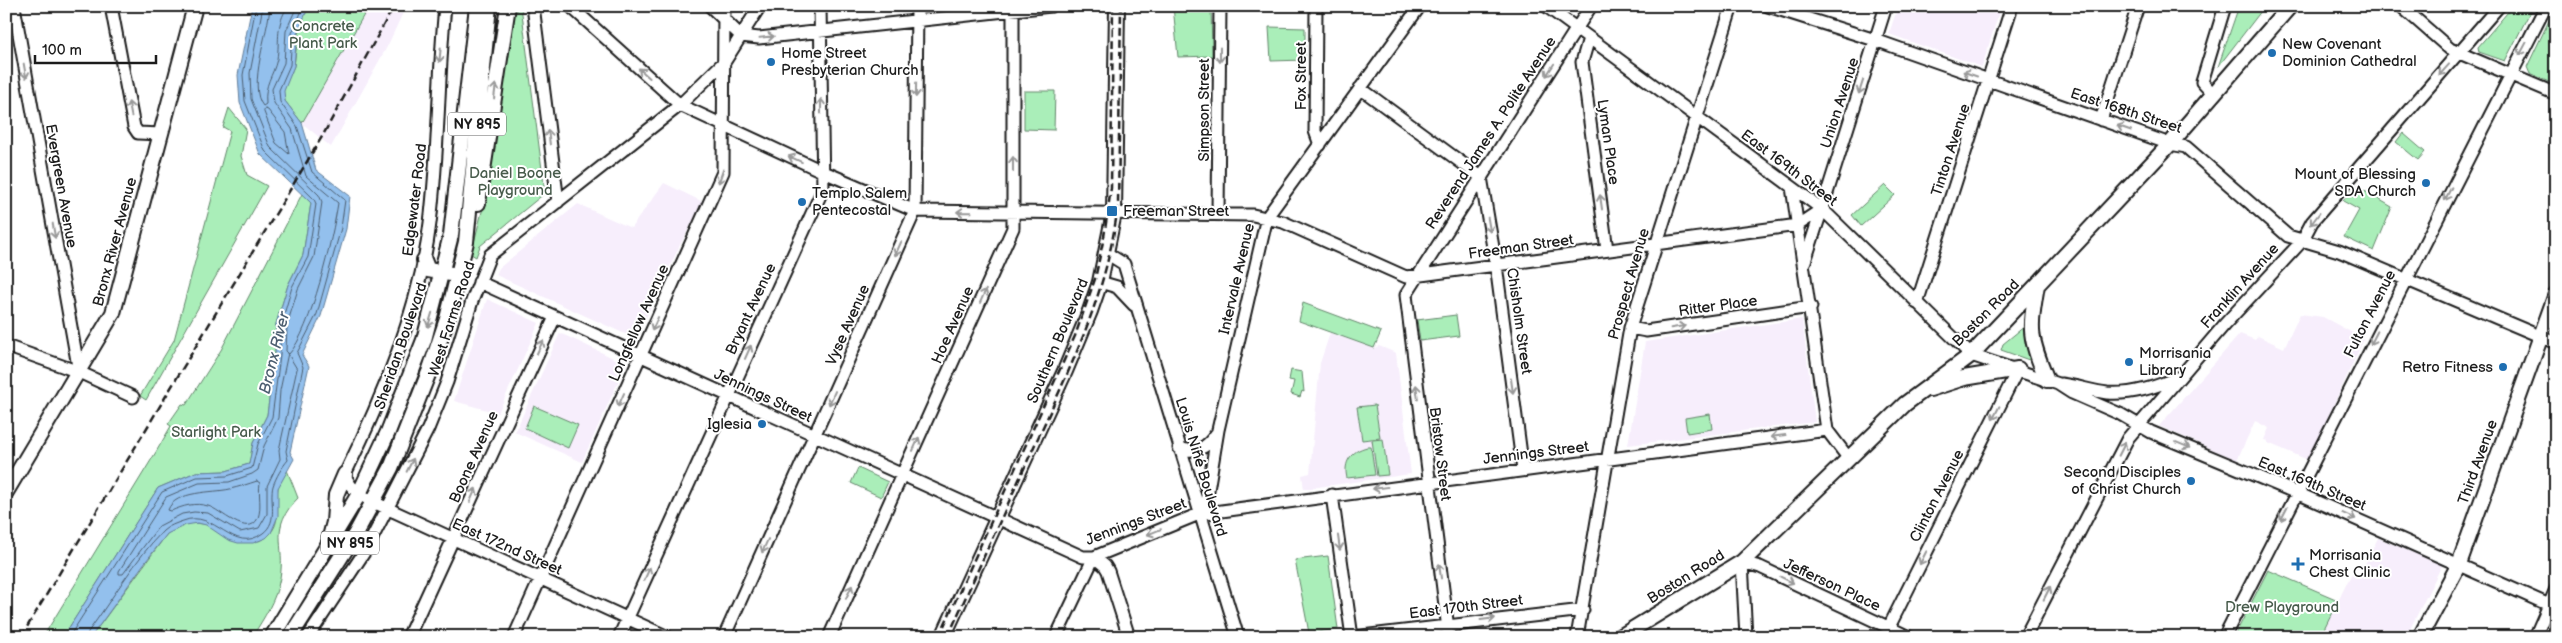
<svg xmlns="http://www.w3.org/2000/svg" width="2562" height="643" viewBox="0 0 2562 643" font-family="'Balsamiq Sans',sans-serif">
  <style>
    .built { fill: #f7eefc }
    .green { fill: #aaeeb9; stroke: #63856a }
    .water { fill: #93c0ed; stroke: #637e99 }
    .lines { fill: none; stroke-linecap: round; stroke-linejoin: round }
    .shore { stroke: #4c5e70; stroke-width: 1 }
    .minor-casing { stroke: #1c1c1c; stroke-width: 15 }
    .major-casing { stroke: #1c1c1c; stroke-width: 18 }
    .minor { stroke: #fff; stroke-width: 11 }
    .major { stroke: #fff; stroke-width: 14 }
    .rail { stroke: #1c1c1c; stroke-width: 2.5; stroke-dasharray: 8 4; stroke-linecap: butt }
    .oneway { stroke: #999 }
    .poi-dot { fill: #1f6fb2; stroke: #fff; stroke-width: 2 }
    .labels { text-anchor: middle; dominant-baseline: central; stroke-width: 4; stroke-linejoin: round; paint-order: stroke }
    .shield { fill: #fff; stroke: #606060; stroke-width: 1 }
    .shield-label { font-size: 14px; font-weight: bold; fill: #1c1c1c }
    .park-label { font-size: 15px; fill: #475b4b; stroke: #fff }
    .poi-label { font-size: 15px; fill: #1c1c1c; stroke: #fff; text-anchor: start }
    .street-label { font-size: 15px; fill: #1c1c1c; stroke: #fff }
    .water-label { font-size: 16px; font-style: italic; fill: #4c5e70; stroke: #fff }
  </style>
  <rect width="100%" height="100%" fill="#fff"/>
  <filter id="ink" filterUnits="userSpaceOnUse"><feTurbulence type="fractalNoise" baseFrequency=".02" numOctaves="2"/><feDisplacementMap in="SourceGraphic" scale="10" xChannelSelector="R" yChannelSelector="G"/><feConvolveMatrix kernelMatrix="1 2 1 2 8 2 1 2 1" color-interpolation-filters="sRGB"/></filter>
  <g filter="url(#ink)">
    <path class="built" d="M369,6H406L388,45L331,147L302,123Z
      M1898,6H2001L1982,67L1889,34Z
      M664,183L703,202L680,245L636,339L496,275L499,268L578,204L631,228Z
      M487,299L539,323L498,413L454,401Z
      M2300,314L2323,317L2364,339L2308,460L2268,443V441L2264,440L2269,428L2255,421L2237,460L2159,426L2240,334L2255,340L2258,336L2284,348Z
      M1802,319L1815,422L1628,445L1645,342Z
      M560,333L626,364L582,462L515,432Z
      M1330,333L1374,348L1379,346L1396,353L1411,474L1304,489L1302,475L1310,473L1320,363Z
      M2378,538L2442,565L2406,637H2320L2353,571L2360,574Z"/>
    <path class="green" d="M309,6H369L302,123L285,101L283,91L294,66L299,27Z
      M515,6H521L545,193L480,246L476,257L471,254L486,196Z
      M1173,6H1211L1212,56L1178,57Z
      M2239,6H2265L2218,67Z
      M2513,6H2533L2505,61L2479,52L2478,47Z
      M2554,10L2556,11V85L2530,74L2527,67Z
      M1269,27L1305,28V60L1271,61Z
      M1024,91H1055L1054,130L1024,129Z
      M229,108L246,129L241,156L247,175L267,186L146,400L140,396L174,340L230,131L223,127Z
      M2403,133L2425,152L2418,160L2396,142Z
      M1885,185L1895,195L1861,226L1852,215Z
      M2356,186L2392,207L2374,251L2344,237L2359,210L2343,201Z
      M302,194L311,203L303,255L288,285L276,324L275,355L267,415L253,443L249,464L226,471L196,472L158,488L63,637H43L156,452L171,426L168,424L182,404L186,405L221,350Z
      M1303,303L1381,332L1374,348L1299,321Z
      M1456,315L1459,336L1420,341L1417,320Z
      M2025,326L2029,360L2001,350L2003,344Z
      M1291,370L1302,372L1304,392L1302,391L1300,397L1291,394L1294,381L1289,380Z
      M1375,405L1380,438L1362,440L1357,407Z
      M534,406L578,425L568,448L525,428Z
      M1710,414L1712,429L1687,433L1685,418Z
      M1383,439L1388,475L1377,476L1372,440Z
      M1367,447H1371L1375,475L1347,478C1343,462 1351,451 1367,447Z
      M858,468L888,482L881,497L851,483Z
      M287,470L298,498C268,528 286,544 280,578C276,600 264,618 252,637H91L167,534L192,514L194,523L204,524L259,541C285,528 274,511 278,488C279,483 284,476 287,470Z
      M1328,556L1338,629L1309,633L1295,560Z
      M2268,570L2338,600L2320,637H2240L2235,635Z"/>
    <path class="water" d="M252,6H309L297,34L294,66L284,91L285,101L302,123L316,170L350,196L346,229L321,316L302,355L309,366L290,452L294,459L278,488V516L271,533L266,538L253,543H238L228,540L206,525L198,523L186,525L173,531L167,534L143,565L91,637H63L158,488L196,472L226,471L249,464L253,443L267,415L275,355L276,324L288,285L303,255L311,203L260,154L240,103L238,75Z"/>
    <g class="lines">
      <path class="shore" d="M263,6L250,73L251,99L270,147L319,195L322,202L314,257L298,289L287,325L286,351L289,354C311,331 333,236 338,203L306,176L292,129L274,103L272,89L284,63L286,31L297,6
        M270,6C269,31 247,87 263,106L266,104C264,83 273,77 277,59C280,39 275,26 288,6
        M265,109L268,110L285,132L289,154L276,143L264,112Z
        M288,354L297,369L279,450L280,459L267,486V514L259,528L240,532L208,513L194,512L182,514L159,526L123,574H119V571L166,497L199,483L229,482L252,474L258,470L264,446L278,418L280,391Z
        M257,481L260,483C258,494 262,507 258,518C248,539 220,509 208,506C195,502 183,506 171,511L168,510C175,490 214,493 230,489C239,487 248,484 257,481Z
        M69,637L162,492L197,477L227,476L252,468L258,444L272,417L280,356L281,325L292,287L308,257L316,204L314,199L265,151L245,101L243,75L256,6
        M87,637L88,632C111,601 136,558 163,531C168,526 177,523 183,521C215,508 233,556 263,533C279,521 269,501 273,486C276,477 282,467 288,460L286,451L303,367L297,353L317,314L341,228L345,200L312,172L297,126L280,102L279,90L290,65L292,33L304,6"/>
      <defs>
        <path id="minor" d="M14,6L79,372
          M111,6L134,127L138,133L161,134
          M445,6C438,78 439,151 430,223C420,308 383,397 345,474C350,495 377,503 395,512L668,637
          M533,6L558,202
          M570,6L680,105L824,172L915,211L1253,215L1283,222L1406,277L1798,225L1822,209L1886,6
          M710,6L741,36L759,38L1051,6
          M1316,6L1315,131L1320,145
          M1546,6L1822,209L1971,355L2058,384L2072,393L2120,414L2151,432L2304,496L2556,608
          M1768,6L1875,40L2170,144L2186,147L2288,236L2339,251L2556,343
          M2401,6L2450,49L2556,94
          M1589,38L1582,62L1607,250
          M1360,88L1481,177L1496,265L1523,470
          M2213,94L2202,82L2225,6
          M2101,120L2138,6
          M1792,187L1827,430L1849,459
          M1218,214L1220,6
          M1108,254L1124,264L1238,637
          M1805,261L1822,209
          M479,282L1083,557H1094L1199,514L1827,430
          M1100,282L1117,287L1134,305
          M1917,303L2012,6
          M1630,328L1646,331L1811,307
          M6,346L79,372L133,397
          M2061,384C2077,386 2092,391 2107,393C2132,395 2154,388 2176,378
          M1179,448C1196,454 1207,448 1216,434
          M1332,495L1352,637
          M1199,514L1206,502L1218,430L1267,217L1420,6
          M308,637L367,548L428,429L447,382L472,301L490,255L680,105L725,61L760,6
          M408,637L555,317
          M514,637L723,172L724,6
          M619,637L823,189L820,6
          M724,637L915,211L917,6
          M829,637L1013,228V6
          M1056,637L1094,557L1105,566L1108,571L1129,637
          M1353,637L1583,610
          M1449,637L1406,295L1591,6
          M1577,637L1630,328L1732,6
          M1746,637L1742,562L1760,567L1909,637
          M1884,637L2018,369
          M2025,637L2128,438L2225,324L2302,241L2312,222L2499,6
          M2224,637L2546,6
          M2535,637L2556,589"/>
        <path id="major" d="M478,203L508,6
          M424,260L428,270L451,274
          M2037,285C2029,332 2029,336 2047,380
          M1930,389L1964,378L2018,369
          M6,492L113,313L195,6
          M330,537L334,522L336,495L345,474
          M272,637L359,494L388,432L424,340L451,235L477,6
          M290,637L356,533L391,468L429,372L447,319L466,242L489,6
          M943,637L1065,371L1090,311L1100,282L1114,213L1117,6
          M1620,637L1742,562L1905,404L1971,355L2170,144L2290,6
          M2420,637L2459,564L2556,294"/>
      </defs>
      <use href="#minor" class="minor-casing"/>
      <use href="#major" class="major-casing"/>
      <use href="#minor" class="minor"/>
      <use href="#major" class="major"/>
      <path class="rail" d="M21,637L323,135L394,6
        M939,637L1075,336L1095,279L1104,237L1111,188L1113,6
        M948,637C977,571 1007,506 1037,440C1073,362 1108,291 1118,204L1121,6"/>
    </g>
    <defs><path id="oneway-shaft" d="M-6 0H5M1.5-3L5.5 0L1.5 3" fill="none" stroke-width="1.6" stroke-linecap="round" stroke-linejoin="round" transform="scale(1.25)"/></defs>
    <g class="oneway">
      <use href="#oneway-shaft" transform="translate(767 37) rotate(-6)"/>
      <use href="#oneway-shaft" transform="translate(2523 49) rotate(118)"/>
      <use href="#oneway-shaft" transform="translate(440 55) rotate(96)"/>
      <use href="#oneway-shaft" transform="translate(1220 55) rotate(90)"/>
      <use href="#oneway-shaft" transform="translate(1550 70) rotate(123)"/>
      <use href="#oneway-shaft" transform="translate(2444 70) rotate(132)"/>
      <use href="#oneway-shaft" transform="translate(25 71) rotate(80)"/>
      <use href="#oneway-shaft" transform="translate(644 73) rotate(-138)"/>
      <use href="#oneway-shaft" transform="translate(1970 74) rotate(-161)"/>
      <use href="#oneway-shaft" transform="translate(1861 87) rotate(108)"/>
      <use href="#oneway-shaft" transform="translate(916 90) rotate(91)"/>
      <use href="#oneway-shaft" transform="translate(495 91) rotate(-83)"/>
      <use href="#oneway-shaft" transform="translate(821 106) rotate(-90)"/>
      <use href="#oneway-shaft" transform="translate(130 109) rotate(-101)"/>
      <use href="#oneway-shaft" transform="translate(2124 128) rotate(-161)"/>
      <use href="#oneway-shaft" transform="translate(549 137) rotate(-97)"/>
      <use href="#oneway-shaft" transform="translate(795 159) rotate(-156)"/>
      <use href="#oneway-shaft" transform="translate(1013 164) rotate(-90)"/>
      <use href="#oneway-shaft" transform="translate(721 176) rotate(109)"/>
      <use href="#oneway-shaft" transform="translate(2448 194) rotate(117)"/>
      <use href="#oneway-shaft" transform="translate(1601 202) rotate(-98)"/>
      <use href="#oneway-shaft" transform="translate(964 212) rotate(-179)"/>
      <use href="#oneway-shaft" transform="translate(2315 219) rotate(127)"/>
      <use href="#oneway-shaft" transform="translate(1489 225) rotate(80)"/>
      <use href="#oneway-shaft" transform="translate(54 231) rotate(80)"/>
      <use href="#oneway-shaft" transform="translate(898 249) rotate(114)"/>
      <use href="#oneway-shaft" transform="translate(983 296) rotate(-66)"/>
      <use href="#oneway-shaft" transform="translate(430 320) rotate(107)"/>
      <use href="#oneway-shaft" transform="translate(655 324) rotate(114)"/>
      <use href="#oneway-shaft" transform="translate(1678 327) rotate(-9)"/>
      <use href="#oneway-shaft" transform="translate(2374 338) rotate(117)"/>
      <use href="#oneway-shaft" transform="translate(540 347) rotate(-65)"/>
      <use href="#oneway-shaft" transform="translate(748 352) rotate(-66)"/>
      <use href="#oneway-shaft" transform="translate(1512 386) rotate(82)"/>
      <use href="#oneway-shaft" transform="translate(1417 392) rotate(-97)"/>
      <use href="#oneway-shaft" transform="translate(832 398) rotate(114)"/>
      <use href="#oneway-shaft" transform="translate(621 400) rotate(114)"/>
      <use href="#oneway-shaft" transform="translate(1996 413) rotate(117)"/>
      <use href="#oneway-shaft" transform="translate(1778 436) rotate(173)"/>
      <use href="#oneway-shaft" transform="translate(916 444) rotate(-66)"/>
      <use href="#oneway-shaft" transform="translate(2183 445) rotate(23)"/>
      <use href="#oneway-shaft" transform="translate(2122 449) rotate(-63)"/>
      <use href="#oneway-shaft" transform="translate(410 465) rotate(-63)"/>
      <use href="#oneway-shaft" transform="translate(1380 488) rotate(173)"/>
      <use href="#oneway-shaft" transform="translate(473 495) rotate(-66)"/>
      <use href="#oneway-shaft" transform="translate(2284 514) rotate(117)"/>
      <use href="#oneway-shaft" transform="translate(2349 516) rotate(24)"/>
      <use href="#oneway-shaft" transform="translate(1154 532) rotate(158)"/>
      <use href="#oneway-shaft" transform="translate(1339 543) rotate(82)"/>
      <use href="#oneway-shaft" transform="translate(765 546) rotate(114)"/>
      <use href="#oneway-shaft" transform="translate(1923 558) rotate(117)"/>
      <use href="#oneway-shaft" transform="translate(1440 571) rotate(-98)"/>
      <use href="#oneway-shaft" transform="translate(647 574) rotate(-66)"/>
      <use href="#oneway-shaft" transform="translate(1787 580) rotate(26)"/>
      <use href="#oneway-shaft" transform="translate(849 592) rotate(-65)"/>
      <use href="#oneway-shaft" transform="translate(2047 593) rotate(-63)"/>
      <use href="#oneway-shaft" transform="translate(1488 619) rotate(-7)"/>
    </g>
  </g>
  <g class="poi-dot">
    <circle cx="2272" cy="53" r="5"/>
    <circle cx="771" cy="62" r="5"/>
    <circle cx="2426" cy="183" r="5"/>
    <circle cx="802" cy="202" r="5"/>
    <rect x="1106" y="205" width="12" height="12" rx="2.5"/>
    <circle cx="2129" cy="362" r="5"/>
    <circle cx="2503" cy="367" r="5"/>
    <circle cx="762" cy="424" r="5"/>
    <circle cx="2191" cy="481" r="5"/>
    <path d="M2295.5 556.5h5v5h5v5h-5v5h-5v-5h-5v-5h5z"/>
  </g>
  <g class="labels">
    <g class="shield">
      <rect x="448" y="112.5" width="58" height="23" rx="4"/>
      <rect x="321" y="531.5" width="58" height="23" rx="4"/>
    </g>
    <g class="shield-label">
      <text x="477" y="124">NY 895</text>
      <text x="350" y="543">NY 895</text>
    </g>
    <g class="park-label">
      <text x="323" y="26">Concrete<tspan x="323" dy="17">Plant Park</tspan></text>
      <text x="515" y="173">Daniel Boone<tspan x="515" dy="17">Playground</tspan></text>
      <text x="216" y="432">Starlight Park</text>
      <text x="2282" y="607">Drew Playground</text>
    </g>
    <g class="poi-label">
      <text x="2282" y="44">New Covenant<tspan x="2282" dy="17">Dominion Cathedral</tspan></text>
      <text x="781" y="53">Home Street<tspan x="781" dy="17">Presbyterian Church</tspan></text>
      <text x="2416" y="174" text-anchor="end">Mount of Blessing<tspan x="2416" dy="17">SDA Church</tspan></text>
      <text x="812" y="193">Templo Salem<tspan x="812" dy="17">Pentecostal</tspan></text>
      <text x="1123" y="211">Freeman Street</text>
      <text x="2139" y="353">Morrisania<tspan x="2139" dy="17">Library</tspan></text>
      <text x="2493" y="367" text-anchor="end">Retro Fitness</text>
      <text x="752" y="424" text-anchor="end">Iglesia</text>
      <text x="2181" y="472" text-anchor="end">Second Disciples<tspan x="2181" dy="17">of Christ Church</tspan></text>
      <text x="2309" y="555">Morrisania<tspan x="2309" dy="17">Chest Clinic</tspan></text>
    </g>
    <g class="street-label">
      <text transform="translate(1301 76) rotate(-90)">Fox Street</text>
      <text transform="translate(1840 103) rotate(-72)">Union Avenue</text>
      <text transform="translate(1204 110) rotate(-90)">Simpson Street</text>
      <text transform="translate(2126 111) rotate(18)">East 168th Street</text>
      <text transform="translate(1491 133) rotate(-57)">Reverend James A. Polite Avenue</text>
      <text transform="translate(1608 142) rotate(82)">Lyman Place</text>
      <text transform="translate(1951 150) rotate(-72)">Tinton Avenue</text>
      <text transform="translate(1789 168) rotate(37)">East 169th Street</text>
      <text transform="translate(61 186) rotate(80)">Evergreen Avenue</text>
      <text transform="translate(415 200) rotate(-83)">Edgewater Road</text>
      <text transform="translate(115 242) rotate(-75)">Bronx River Avenue</text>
      <text transform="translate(1521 247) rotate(-8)">Freeman Street</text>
      <text transform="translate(1237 279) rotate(-77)">Intervale Avenue</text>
      <text transform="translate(1629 284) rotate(-74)">Prospect Avenue</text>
      <text transform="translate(2240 286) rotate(-48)">Franklin Avenue</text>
      <text transform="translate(1718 306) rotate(-8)">Ritter Place</text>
      <text transform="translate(751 309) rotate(-65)">Bryant Avenue</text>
      <text transform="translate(1986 313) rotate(-45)">Boston Road</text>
      <text transform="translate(2370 314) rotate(-63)">Fulton Avenue</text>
      <text transform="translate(452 319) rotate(-72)">West Farms Road</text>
      <text transform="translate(1519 321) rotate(82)">Chisholm Street</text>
      <text transform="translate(639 323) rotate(-66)">Longfellow Avenue</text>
      <text transform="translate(848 325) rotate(-66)">Vyse Avenue</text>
      <text transform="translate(953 325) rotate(-66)">Hoe Avenue</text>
      <text transform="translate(1058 341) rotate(-67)">Southern Boulevard</text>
      <text transform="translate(401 346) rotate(-71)">Sheridan Boulevard</text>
      <text transform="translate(763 396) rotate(25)">Jennings Street</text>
      <text transform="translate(1536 453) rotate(-7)">Jennings Street</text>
      <text transform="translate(1440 454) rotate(83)">Bristow Street</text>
      <text transform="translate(474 457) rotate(-66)">Boone Avenue</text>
      <text transform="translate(2478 462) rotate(-70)">Third Avenue</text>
      <text transform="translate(1201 467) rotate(73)">Louis Niñé Boulevard</text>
      <text transform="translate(2312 484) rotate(23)">East 169th Street</text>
      <text transform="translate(1937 496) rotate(-63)">Clinton Avenue</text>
      <text transform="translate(1136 522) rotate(-21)">Jennings Street</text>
      <text transform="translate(507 547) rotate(24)">East 172nd Street</text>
      <text transform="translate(1686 577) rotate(-32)">Boston Road</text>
      <text transform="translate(1832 585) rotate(25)">Jefferson Place</text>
      <text transform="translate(1466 607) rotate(-7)">East 170th Street</text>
    </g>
    <g class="water-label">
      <text transform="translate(275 353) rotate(-76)">Bronx River</text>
    </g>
  </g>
  <rect width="2562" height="643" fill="none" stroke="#fff" stroke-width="25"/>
  <rect x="12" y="12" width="2537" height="618" fill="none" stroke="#1c1c1c" stroke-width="2" filter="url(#ink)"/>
  <path d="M35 55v8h121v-8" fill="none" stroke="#1c1c1c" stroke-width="2.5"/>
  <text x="42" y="55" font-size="15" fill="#1c1c1c" stroke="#ffffff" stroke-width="4" paint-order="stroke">100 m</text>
</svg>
